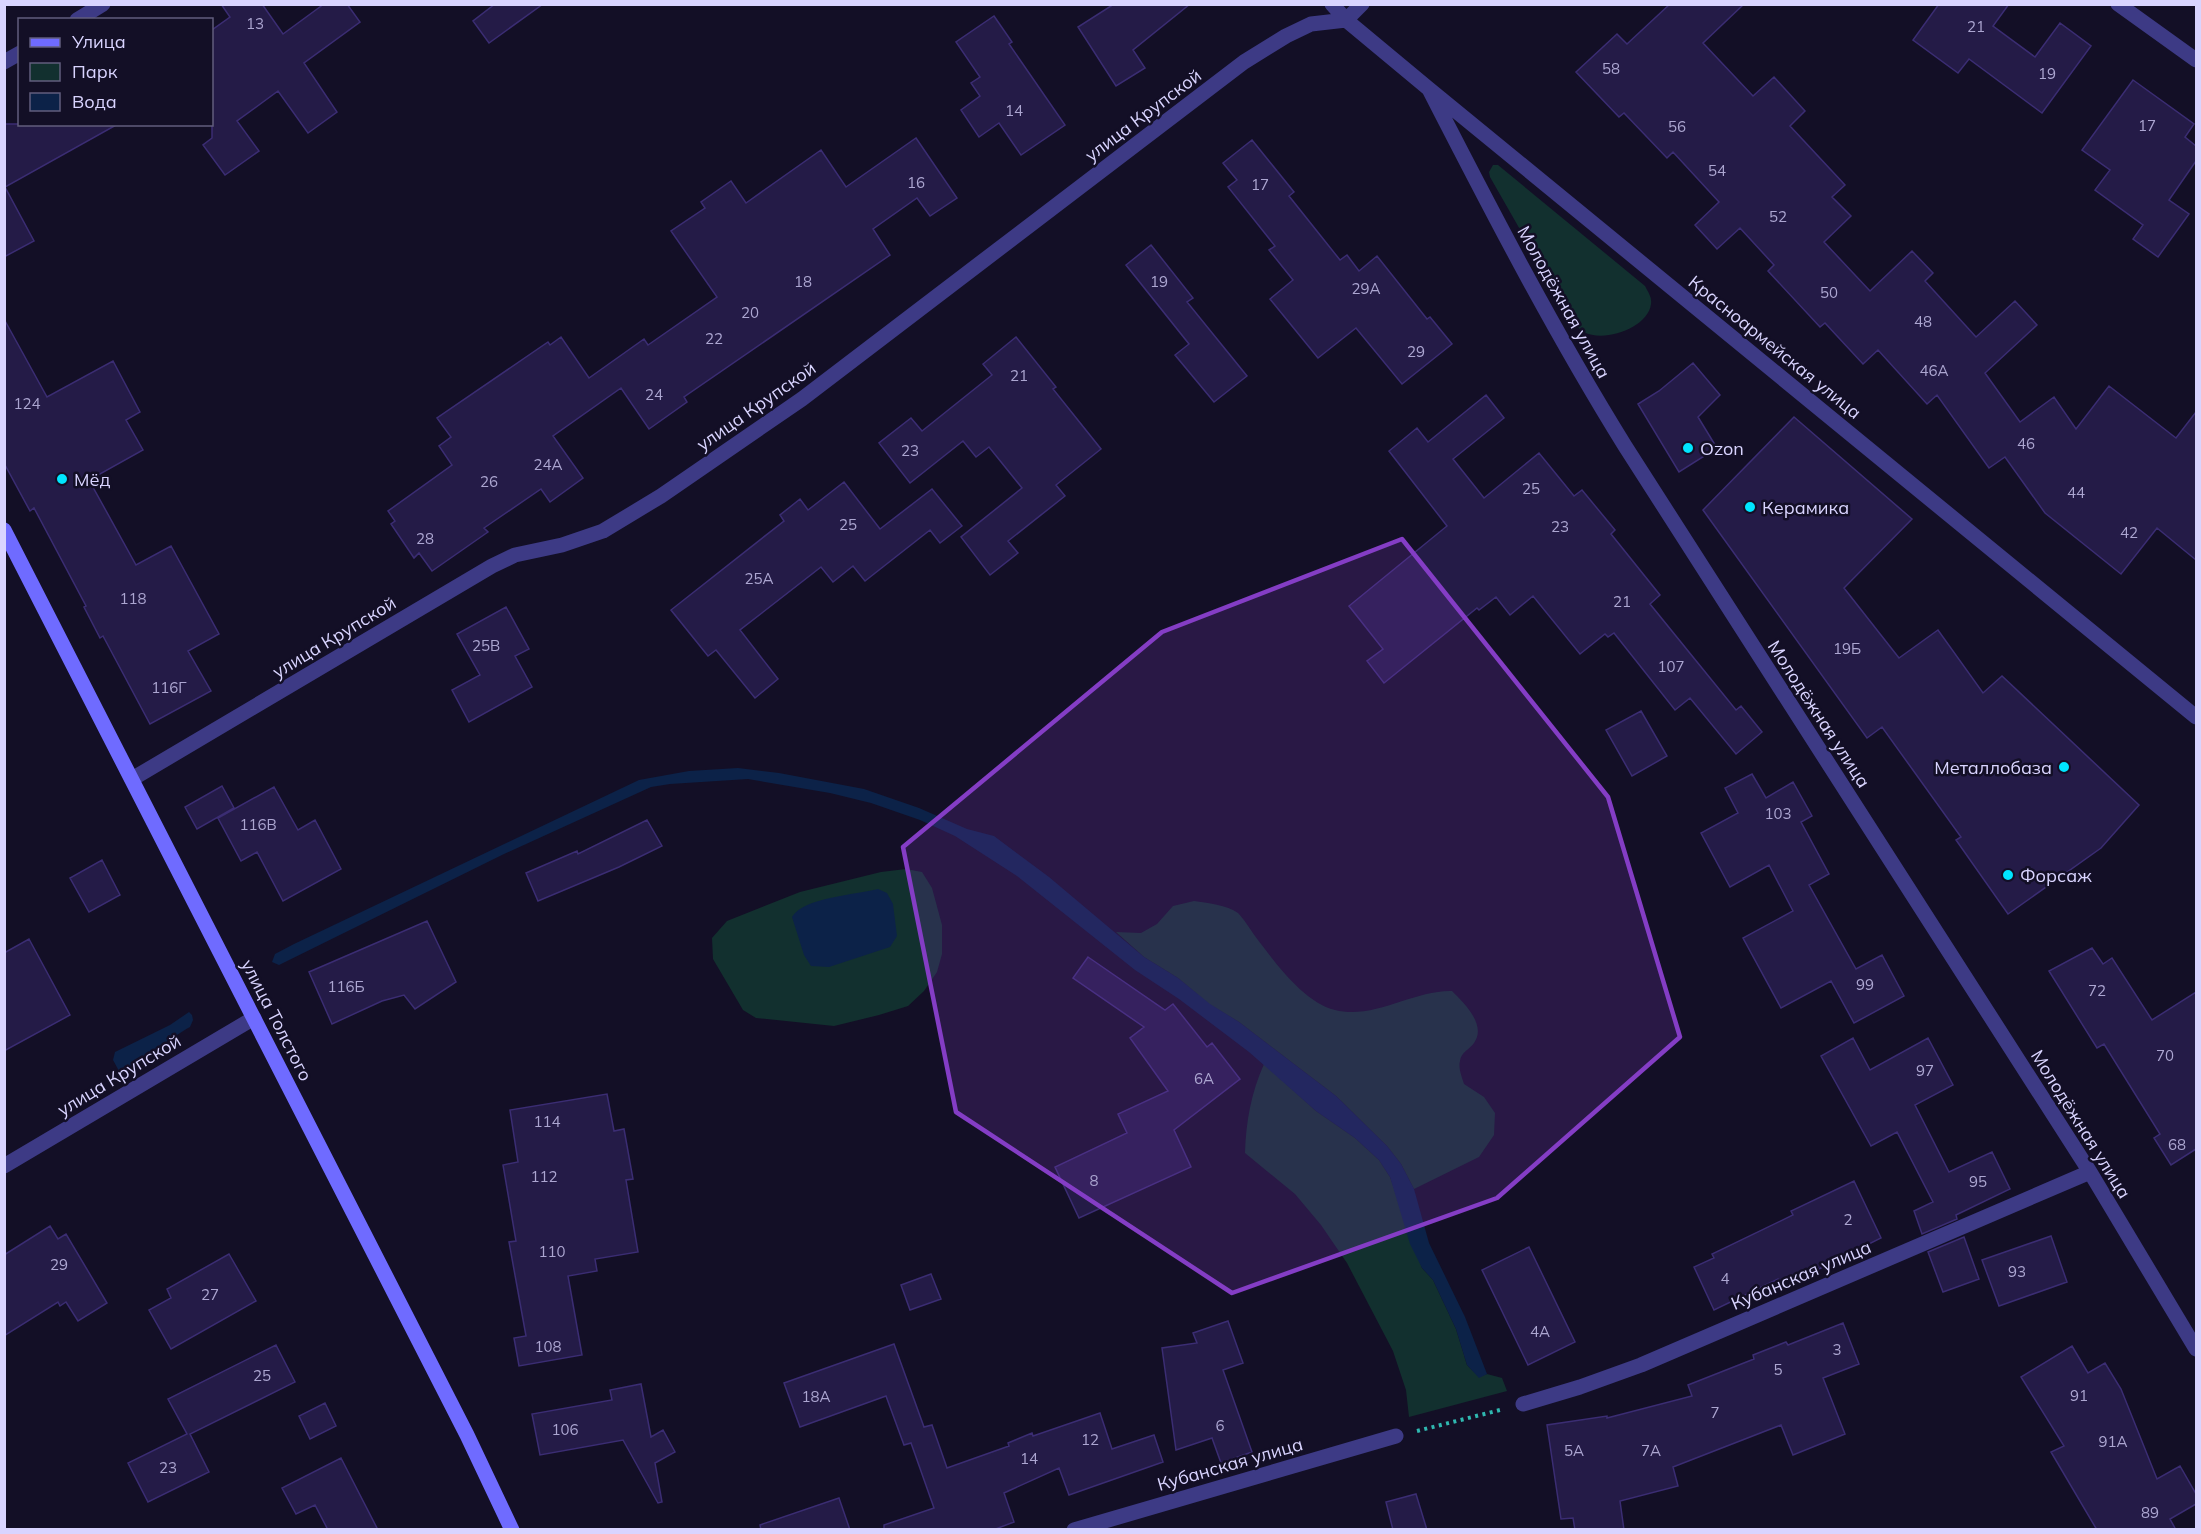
<svg xmlns="http://www.w3.org/2000/svg" width="2201" height="1534" viewBox="0 0 2201 1534" font-family="Mulish,sans-serif">
  <style>
    .green { fill: #12302f }
    .water { fill: #0c2248 }
    .building { fill: #241b47; stroke: #3b2d73; stroke-width: 1.5 }
    .lines { fill: none; stroke-linecap: round; stroke-linejoin: round }
    .path { stroke: #2fb8b0; stroke-width: 4; stroke-dasharray: 3 4.5; stroke-linecap: butt }
    .minor { stroke: #3d3a85; stroke-width: 15 }
    .secondary { stroke: #6f6bff; stroke-width: 15 }
    .marked { fill: #843dc5; fill-opacity: 0.2; stroke: #843dc5; stroke-width: 4.5; stroke-linejoin: round }
    .poi-dot { fill: #00e5ff; stroke: #130f26; stroke-width: 2 }
    .labels { text-anchor: middle; dominant-baseline: central; stroke-width: 5; stroke-linejoin: round; paint-order: stroke }
    .number-label { font-size: 15px; fill: #aca6d1 }
    .street-label { font-size: 18px; fill: #d9d4ff; stroke: #130f26 }
    .poi-label { font-size: 18px; fill: #d9d4ff; stroke: #130f26; text-anchor: start }
  </style>
  <rect width="100%" height="100%" fill="#130f26"/>
  <path class="green" d="M1493,165H1498L1645,286C1648,292 1652,297 1651,304C1648,328 1604,343 1584,332C1580,330 1576,325 1573,322L1490,177L1489,172Z
    M906,869L922,872L932,888L942,925V954L937,972L924,991L908,1006L879,1015L834,1026L756,1018L743,1010L713,959L712,938L727,921L800,892L881,872Z
    M1194,901C1207,903 1227,905 1238,913C1244,919 1250,929 1255,936C1274,961 1303,1002 1335,1010C1374,1020 1413,990 1452,991C1464,1003 1487,1025 1474,1043C1469,1050 1461,1052 1460,1061C1458,1068 1462,1077 1464,1084L1484,1097L1495,1113L1494,1135L1479,1157L1414,1189L1401,1164L1387,1146L1336,1096L1239,1022L1209,1004L1178,978L1144,957L1116,932L1141,933L1157,924L1173,906Z
    M1264,1064L1316,1111L1355,1138L1379,1160L1390,1177L1422,1268L1433,1280L1456,1329L1467,1365L1479,1377L1487,1374L1502,1378L1507,1391L1409,1417L1406,1390L1393,1351L1347,1263L1321,1225L1295,1194L1245,1153C1246,1122 1251,1093 1264,1064Z"/>
  <path class="water" d="M738,768L779,773L864,789L919,808L967,829L994,836L1049,877L1144,957L1178,978L1210,1004L1239,1022L1336,1096L1387,1146L1401,1164L1414,1189L1429,1243L1465,1317L1487,1374L1479,1378L1467,1365L1456,1329L1433,1280L1422,1268L1410,1244L1390,1177L1379,1160L1355,1138L1316,1111L1249,1052L1179,999L1135,970L1017,876L955,836L920,820L871,803L830,793L748,779L670,784L651,787L504,854L279,965L272,962L275,954L294,944L639,780L689,771Z
    M878,889L887,893L893,904L897,936L890,947L829,967L811,966L804,955L792,917C804,897 856,895 878,889Z
    M189,1012L192,1015L193,1020L190,1027C174,1035 131,1070 119,1071L113,1060L115,1052L170,1025Z"/>
  <path class="building" d="M221,4H262L283,34L324,4H347L360,22L304,63L337,112L308,133L278,91L237,121L259,151L225,175L203,145L212,138V30L230,17Z
    M495,4H543L489,43L473,21Z
    M1114,4H1190L1133,50L1145,68L1116,86L1078,27Z
    M1670,4H1744L1703,43L1753,96L1774,77L1805,111L1790,126L1845,185L1832,197L1851,216L1824,242L1870,291L1912,251L1933,273L1925,281L1976,337L2015,301L2037,325L1985,373L2020,422L2054,397L2076,429L2109,386L2176,438L2196,412V560L2157,528L2121,574L2045,513L2005,457L1989,468L1937,395L1927,404L1878,350L1863,364L1825,323L1820,327L1768,271L1774,265L1740,228L1717,249L1695,225L1719,202L1673,152L1667,158L1624,113L1619,117L1576,72L1617,34L1627,44Z
    M1939,4H2009L1993,26L2035,57L2060,23L2091,46L2042,113L1969,59L1958,73L1913,40Z
    M994,16L1012,42L1009,44L1065,125L1021,155L999,123L979,137L961,110L980,96L971,83L980,77L956,42Z
    M2133,80L2194,124L2185,137L2196,146V161L2169,200L2189,214L2158,257L2133,239L2143,225L2095,190L2110,170L2082,150Z
    M4,124H118L5,187L34,241L4,257Z
    M916,138L957,198L930,216L917,198L873,229L890,255L684,397L687,402L649,429L621,388L553,436L583,478L550,502L541,489L484,528L488,532L432,571L419,553L414,558L391,524L395,521L388,511L452,465L439,446L451,437L437,418L548,342L550,345L561,337L589,378L644,339L648,345L717,297L671,231L705,208L701,202L731,181L746,203L821,150L846,187Z
    M1252,140L1294,192L1289,196L1340,260L1347,255L1359,271L1377,256L1427,319L1430,317L1452,344L1402,384L1356,328L1318,358L1270,299L1293,280L1269,250L1275,246L1228,187L1237,180L1223,163Z
    M1151,245L1193,298L1187,302L1247,376L1214,402L1175,355L1189,344L1126,265Z
    M4,319L47,397L113,361L140,412L126,420L143,450L89,480L136,565L171,546L219,634L188,651L211,691L150,724L103,636L100,638L84,607L86,606L34,508L30,511L4,463Z
    M1016,337L1056,387L1053,389L1101,449L1056,485L1065,496L1008,541L1018,553L990,575L961,537L1022,488L989,447L976,457L963,441L910,483L879,443L911,418L922,431L992,375L983,364Z
    M1693,363L1720,395L1698,417L1717,448L1679,472L1638,404L1659,391Z
    M1486,395L1504,418L1453,459L1484,498L1539,453L1574,496L1582,490L1615,530L1611,534L1660,595L1650,604L1736,710L1741,706L1762,732L1736,754L1690,698L1675,710L1614,633L1608,637L1605,634L1580,654L1533,596L1510,615L1496,597L1479,610L1477,608L1384,683L1367,661L1383,649L1349,606L1447,526L1389,451L1417,428L1428,442Z
    M1794,417L1912,519L1844,588L1899,658L1938,630L1983,693L2002,676L2139,805L2101,848L2008,914L1956,840L1961,837L1882,727L1867,738L1703,510Z
    M844,482L880,529L932,489L962,526L940,543L930,530L865,581L853,566L833,582L821,567L740,630L778,679L755,698L716,650L708,656L671,610L784,521L780,515L800,499L808,510Z
    M506,607L529,649L515,656L532,687L469,722L452,690L480,675L457,634Z
    M1641,711L1667,756L1632,776L1606,730Z
    M1752,774L1766,798L1793,782L1812,816L1801,822L1829,874L1809,885L1856,969L1882,955L1904,996L1854,1023L1831,981L1781,1008L1743,938L1793,911L1769,865L1730,887L1701,833L1738,813L1725,788Z
    M222,786L234,808L197,829L185,807Z
    M274,787L298,830L315,820L341,869L283,901L257,852L241,861L218,818Z
    M647,820L662,846L619,867L538,901L526,873L577,851L578,854Z
    M102,860L120,895L89,912L70,878Z
    M427,921L456,982L415,1009L404,995L382,1001L332,1024L309,972Z
    M29,939L70,1015L4,1051V953Z
    M2092,948L2103,964L2112,958L2152,1020L2196,992V1149L2171,1165L2154,1138L2160,1134L2104,1044L2097,1048L2049,971Z
    M1088,957L1165,1010L1173,1004L1207,1047L1212,1043L1240,1079L1174,1130L1191,1167L1079,1218L1055,1167L1127,1133L1118,1114L1168,1091L1130,1038L1144,1027L1073,978Z
    M1853,1038L1870,1070L1928,1038L1953,1085L1915,1105L1949,1172L1992,1152L2010,1189L1956,1215L1957,1219L1922,1234L1914,1211L1933,1202L1897,1132L1871,1146L1821,1056Z
    M607,1094L614,1131L624,1129L633,1179L626,1180L638,1252L595,1259L597,1271L568,1276L582,1355L519,1366L514,1338L526,1336L509,1242L516,1241L503,1165L518,1162L510,1110Z
    M1854,1181L1881,1238L1819,1269L1817,1266L1780,1284L1778,1279L1714,1310L1694,1267L1714,1258L1712,1254L1793,1215L1791,1211Z
    M50,1226L58,1239L66,1234L107,1303L78,1321L66,1302L60,1306L58,1302L4,1336V1255Z
    M2051,1236L2067,1282L1999,1306L1982,1260Z
    M1964,1237L1979,1279L1943,1292L1928,1252Z
    M1529,1247L1575,1342L1528,1365L1482,1270Z
    M229,1254L256,1301L171,1349L149,1310L171,1298L167,1289Z
    M931,1274L941,1299L910,1310L901,1285Z
    M1228,1321L1243,1363L1223,1370L1252,1452L1221,1463L1212,1438L1176,1450L1162,1348L1197,1343L1193,1333Z
    M1843,1323L1859,1364L1823,1378L1845,1434L1793,1455L1781,1425L1673,1467L1678,1486L1620,1501L1624,1530H1575L1573,1518L1561,1519L1547,1425L1607,1416V1418L1692,1396L1688,1385L1754,1359L1753,1355L1786,1342L1788,1345Z
    M894,1344L924,1427L932,1425L947,1468L1009,1446L1008,1443L1032,1433L1033,1436L1100,1413L1112,1449L1154,1435L1163,1462L1069,1495L1059,1468L1004,1493L1014,1522L993,1530H884V1525L934,1508L911,1443L904,1445L886,1396L800,1427L784,1383Z
    M276,1345L295,1382L190,1434L209,1472L148,1502L128,1463L187,1434L168,1399Z
    M2072,1346L2088,1373L2105,1363L2121,1389L2157,1479L2180,1466L2196,1494V1504L2170,1519L2176,1530H2097L2051,1452L2064,1446L2021,1377Z
    M641,1384L651,1437L663,1430L675,1452L655,1463L662,1502L658,1503L623,1440L540,1455L532,1414L612,1400L610,1390Z
    M325,1403L336,1426L310,1439L299,1416Z
    M341,1458L378,1530H328L315,1505L296,1514L282,1488Z
    M1416,1494L1427,1530H1393L1386,1502Z
    M839,1498L850,1530H761L760,1525Z"/>
  <g class="lines">
    <path class="path" d="M1417,1431L1500,1410"/>
    <path class="minor" d="M1332,4L1346,20L1429,89L2196,717
      M2118,4L2196,60
      M77,20L103,4
      M4,62L20,53
      M1429,89C1491,210 1553,330 1625,446L2090,1172L2196,1349
      M132,779L492,566L515,555L562,545L603,531L661,496L802,399L1244,62L1286,36L1311,24L1346,20L1362,4
      M4,1166L254,1018
      M1523,1404L1580,1387L1641,1365L2090,1172
      M1074,1530L1396,1436"/>
    <path class="secondary" d="M4,530L467,1435L512,1530"/>
  </g>
  <path class="marked" d="M1402,539L1608,797L1680,1037L1497,1198L1232,1293L956,1112L903,847L1162,632Z"/>
  <g class="poi-dot">
    <circle cx="1688" cy="448" r="6"/>
    <circle cx="62" cy="479" r="6"/>
    <circle cx="1750" cy="507" r="6"/>
    <circle cx="2064" cy="767" r="6"/>
    <circle cx="2008" cy="875" r="6"/>
  </g>
  <g class="labels">
    <g class="number-label">
      <text x="255" y="23">13</text>
      <text x="1976" y="26">21</text>
      <text x="1611" y="68">58</text>
      <text x="2047" y="73">19</text>
      <text x="1014" y="110">14</text>
      <text x="2147" y="125">17</text>
      <text x="1677" y="126">56</text>
      <text x="1717" y="170">54</text>
      <text x="916" y="182">16</text>
      <text x="1260" y="184">17</text>
      <text x="1778" y="216">52</text>
      <text x="803" y="281">18</text>
      <text x="1159" y="281">19</text>
      <text x="1366" y="288">29А</text>
      <text x="1829" y="292">50</text>
      <text x="750" y="312">20</text>
      <text x="1923" y="321">48</text>
      <text x="714" y="338">22</text>
      <text x="1416" y="351">29</text>
      <text x="1934" y="370">46А</text>
      <text x="1019" y="375">21</text>
      <text x="654" y="394">24</text>
      <text x="27" y="403">124</text>
      <text x="2026" y="443">46</text>
      <text x="910" y="450">23</text>
      <text x="548" y="464">24А</text>
      <text x="489" y="481">26</text>
      <text x="1531" y="488">25</text>
      <text x="2076" y="492">44</text>
      <text x="848" y="524">25</text>
      <text x="1560" y="526">23</text>
      <text x="2129" y="532">42</text>
      <text x="425" y="538">28</text>
      <text x="759" y="578">25А</text>
      <text x="133" y="598">118</text>
      <text x="1622" y="601">21</text>
      <text x="486" y="645">25В</text>
      <text x="1847" y="648">19Б</text>
      <text x="1671" y="666">107</text>
      <text x="169" y="687">116Г</text>
      <text x="1778" y="813">103</text>
      <text x="258" y="824">116В</text>
      <text x="1865" y="984">99</text>
      <text x="346" y="986">116Б</text>
      <text x="2097" y="990">72</text>
      <text x="2165" y="1055">70</text>
      <text x="1925" y="1070">97</text>
      <text x="1204" y="1078">6А</text>
      <text x="547" y="1121">114</text>
      <text x="2177" y="1144">68</text>
      <text x="544" y="1176">112</text>
      <text x="1094" y="1180">8</text>
      <text x="1978" y="1181">95</text>
      <text x="1848" y="1219">2</text>
      <text x="552" y="1251">110</text>
      <text x="59" y="1264">29</text>
      <text x="2017" y="1271">93</text>
      <text x="1725" y="1278">4</text>
      <text x="210" y="1294">27</text>
      <text x="1540" y="1331">4А</text>
      <text x="548" y="1346">108</text>
      <text x="1837" y="1349">3</text>
      <text x="1778" y="1369">5</text>
      <text x="262" y="1375">25</text>
      <text x="2079" y="1395">91</text>
      <text x="816" y="1396">18А</text>
      <text x="1715" y="1412">7</text>
      <text x="1220" y="1425">6</text>
      <text x="565" y="1429">106</text>
      <text x="1090" y="1439">12</text>
      <text x="2113" y="1441">91А</text>
      <text x="1574" y="1450">5А</text>
      <text x="1651" y="1450">7А</text>
      <text x="1029" y="1458">14</text>
      <text x="168" y="1467">23</text>
      <text x="2150" y="1512">89</text>
    </g>
    <g class="street-label">
      <text transform="translate(1143 115) rotate(-37)">улица Крупской</text>
      <text transform="translate(1564 302) rotate(61)">Молодёжная улица</text>
      <text transform="translate(1775 347) rotate(39)">Красноармейская улица</text>
      <text transform="translate(756 406) rotate(-35)">улица Крупской</text>
      <text transform="translate(334 637) rotate(-31)">улица Крупской</text>
      <text transform="translate(1819 714) rotate(57)">Молодёжная улица</text>
      <text transform="translate(277 1020) rotate(63)">улица Толстого</text>
      <text transform="translate(119 1075) rotate(-31)">улица Крупской</text>
      <text transform="translate(2081 1124) rotate(58)">Молодёжная улица</text>
      <text transform="translate(1801 1275) rotate(-23)">Кубанская улица</text>
      <text transform="translate(1230 1464) rotate(-16)">Кубанская улица</text>
    </g>
    <g class="poi-label">
      <text x="1700" y="448">Ozon</text>
      <text x="74" y="479">Мёд</text>
      <text x="1762" y="507">Керамика</text>
      <text x="2052" y="767" text-anchor="end">Металлобаза</text>
      <text x="2020" y="875">Форсаж</text>
    </g>
  </g>
  <rect width="2201" height="1534" fill="none" stroke="#d9d4ff" stroke-width="12"/>
  <rect x="18" y="18" width="195" height="108" fill="#130f26" stroke="#625e7d" stroke-width="1.5"/>
  <rect x="30" y="38" width="30" height="9" fill="#6f6bff" stroke="#625e7d" stroke-width="1.5"/>
  <text x="72" y="48" font-size="18" fill="#d9d4ff">Улица</text>
  <rect x="30" y="63" width="30" height="18" fill="#12302f" stroke="#625e7d" stroke-width="1.5"/>
  <text x="72" y="78" font-size="18" fill="#d9d4ff">Парк</text>
  <rect x="30" y="93" width="30" height="18" fill="#0c2248" stroke="#625e7d" stroke-width="1.5"/>
  <text x="72" y="108" font-size="18" fill="#d9d4ff">Вода</text>
</svg>
